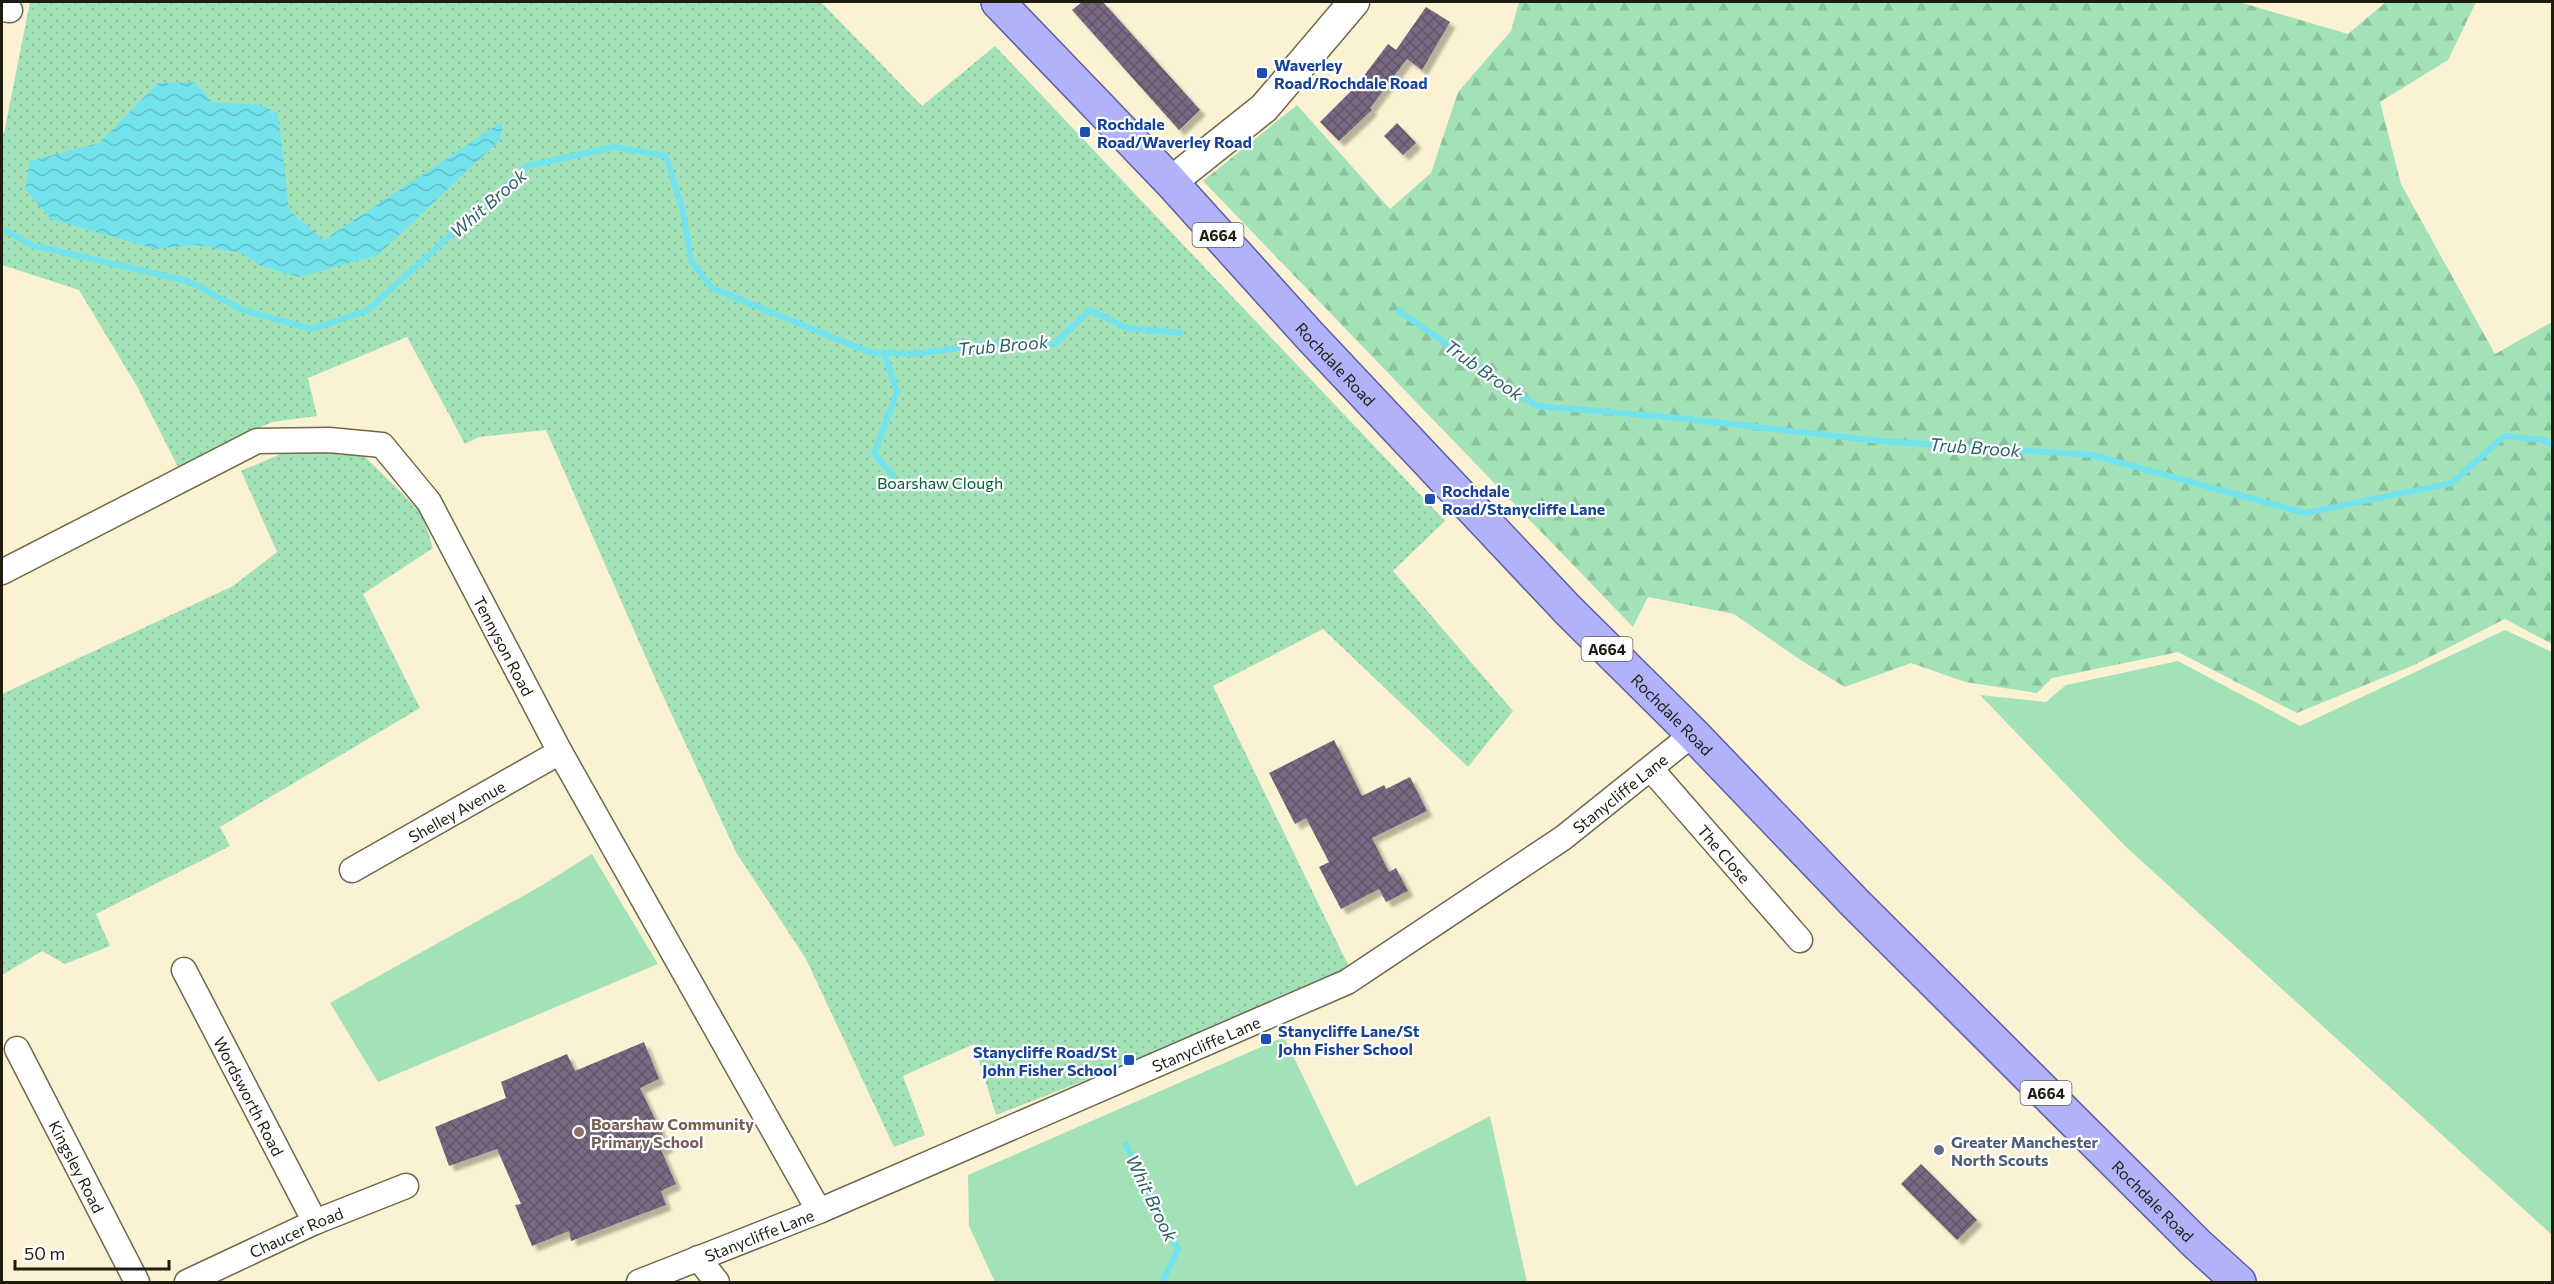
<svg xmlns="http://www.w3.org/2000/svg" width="2554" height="1284" viewBox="0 0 2554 1284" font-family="Commissioner,sans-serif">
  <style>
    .grass { fill: #a3e2b8 }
    .forest { fill: url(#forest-firs) }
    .park { fill: url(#park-dots) }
    .water { fill: url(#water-waves) }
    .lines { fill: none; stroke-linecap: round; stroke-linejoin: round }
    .stream { stroke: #72e2ed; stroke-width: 6 }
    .building { fill: url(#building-cross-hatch); filter: url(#shadow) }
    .minor-casing { stroke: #6f684b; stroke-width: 27 }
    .tertiary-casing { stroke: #6f684b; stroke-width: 33 }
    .primary-casing { stroke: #5c5ca6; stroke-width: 36 }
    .minor { stroke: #fff; stroke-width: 24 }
    .tertiary { stroke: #fff; stroke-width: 30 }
    .primary { stroke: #b1b2fa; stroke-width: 33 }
    .transit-dot { fill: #1a4fb4; stroke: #fff; stroke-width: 2 }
    .education-dot { fill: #8d6e63; stroke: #fff; stroke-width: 2 }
    .service-dot { fill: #5c6f8a; stroke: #fff; stroke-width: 2 }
    .labels { text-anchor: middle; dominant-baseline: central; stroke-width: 4.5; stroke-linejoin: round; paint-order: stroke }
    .shield { fill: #fff; stroke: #626058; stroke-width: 1.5 }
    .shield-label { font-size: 15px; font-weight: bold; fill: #1f1c10 }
    .transit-label { font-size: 16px; font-weight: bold; fill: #164399; stroke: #fff; text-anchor: start }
    .street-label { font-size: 16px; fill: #1f1c10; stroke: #fff }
    .park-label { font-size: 16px; fill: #016136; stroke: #fff }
    .education-label { font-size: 16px; font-weight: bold; fill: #785e54; stroke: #fff; text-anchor: start }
    .service-label { font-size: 16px; font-weight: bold; fill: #4e5e75; stroke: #fff; text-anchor: start }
    .water-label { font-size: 18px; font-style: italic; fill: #2f6065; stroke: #fff }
  </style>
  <defs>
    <pattern id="forest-firs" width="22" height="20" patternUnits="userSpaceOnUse" patternTransform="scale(1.5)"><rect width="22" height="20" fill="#a3e2b8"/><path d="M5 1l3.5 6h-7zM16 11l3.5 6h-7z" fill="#8cc19d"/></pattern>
    <pattern id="park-dots" width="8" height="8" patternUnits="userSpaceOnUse" patternTransform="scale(1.5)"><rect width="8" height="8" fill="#a3e2b8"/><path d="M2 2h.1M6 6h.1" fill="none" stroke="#8cc19d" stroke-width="1.8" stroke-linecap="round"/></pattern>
    <pattern id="water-waves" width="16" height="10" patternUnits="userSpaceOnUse" patternTransform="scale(1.5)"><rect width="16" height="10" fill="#72e2ed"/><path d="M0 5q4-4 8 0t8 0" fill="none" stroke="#62c1ca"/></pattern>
    <pattern id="building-cross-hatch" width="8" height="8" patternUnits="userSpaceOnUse" patternTransform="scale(1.5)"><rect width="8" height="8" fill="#786882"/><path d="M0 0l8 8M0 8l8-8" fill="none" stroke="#625569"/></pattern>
    <filter id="shadow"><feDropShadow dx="5.5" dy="5.5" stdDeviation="1.5" flood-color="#0004"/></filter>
  </defs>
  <rect width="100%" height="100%" fill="#faf2d2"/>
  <path class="grass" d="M2505,630L2552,652V1235L2124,845L1980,695L2046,702L2066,685L2178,661L2300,726Z
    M592,854L658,964L378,1082L330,1003L539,887Z
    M1284,1037L1356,1186L1490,1116L1527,1282H995L969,1226L968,1175Z"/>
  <path class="forest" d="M1519,2H2239L2348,34L2386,2H2476L2448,60L2380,102L2401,184L2495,354L2552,322V644L2505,619L2414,665L2297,713L2178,652L2052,678L2037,693L1965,682L1911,663L1845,687L1802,661L1734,614L1648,597L1633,627L1203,181L1297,105L1390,209L1431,173L1458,92L1511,31Z"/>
  <path class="park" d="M30,2H821L922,106L995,46L1445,521L1393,571L1513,711L1468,767L1323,629L1213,686L1349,967L1158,1052L996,1115L974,1044L903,1076L925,1135L894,1147L806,959L737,854L658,685L546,430L479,437L465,444L407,337L308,378L317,416L272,422L178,467L138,388L79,290L2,265V132L4,133Z
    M288,451L363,455L422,513L433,548L363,594L420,708L220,827L230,846L96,914L110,946L65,964L42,951L2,975V694L233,586L277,552L241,471Z"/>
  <path class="water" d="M195,82L212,102L261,105L278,114L289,210L324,240L503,121L500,140L378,255L299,277L261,266L241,253L196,245L155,249L51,219L25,189L30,161L99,143L158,83Z"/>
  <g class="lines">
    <path class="stream" d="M2,228L31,245L188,281L243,310L312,329L368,310L527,166L614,147L666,156L683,212L691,261L712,288L869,352L913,354L1012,341L1054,344L1090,310L1127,328L1180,333
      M1399,311L1536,406L1669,417L1880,441L2092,455L2305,513L2452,483L2504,436L2544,440L2552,445
      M884,352L897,392L874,454L893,476
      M1126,1145L1178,1250L1162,1282"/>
  </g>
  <path class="building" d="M1082,2H1103L1200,110L1179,130L1072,10Z
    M1426,7L1450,22L1422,70L1407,59L1370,108L1372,110L1339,141L1320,122L1357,85L1388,44L1396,50Z
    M1397,123L1416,143L1403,155L1384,136Z
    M1334,740L1362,796L1384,785L1386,789L1410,777L1427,811L1372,838L1389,872L1396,868L1408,891L1386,902L1379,889L1341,909L1319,867L1329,862L1306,818L1295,824L1269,773Z
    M644,1042L659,1079L640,1088L668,1146L661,1150L676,1184L661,1191L666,1205L571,1241L569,1231L532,1246L515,1205L521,1204L497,1149L449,1166L435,1127L506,1098L501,1082L567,1054L575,1071Z
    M1921,1164L1977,1220L1957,1240L1901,1184Z"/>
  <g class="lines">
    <defs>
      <g id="minor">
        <path d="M2,9L10,10"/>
        <path id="s1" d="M2,572L257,441L329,440L382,445L429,502L560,752L819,1211"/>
        <path id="s2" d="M1651,769L1800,940"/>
        <path id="s3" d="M352,870L560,752"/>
        <path id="s4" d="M184,970L315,1222"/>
        <path id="s5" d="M17,1049L137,1282"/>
        <path d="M698,1258L717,1282"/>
        <path id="s6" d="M187,1282L315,1222L406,1186"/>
        <path id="s7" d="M639,1282L819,1211L1347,982L1563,838L1693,734"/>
      </g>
      <path id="tertiary" d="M1171,182L1264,108L1354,2"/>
      <g id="primary">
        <path id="s8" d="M998,2L1171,182L1310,336L1568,610L1693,734L1854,902L2197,1244L2239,1282"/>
      </g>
    </defs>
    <use href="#minor" class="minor-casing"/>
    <use href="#tertiary" class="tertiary-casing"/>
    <use href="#primary" class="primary-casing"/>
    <use href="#minor" class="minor"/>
    <use href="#tertiary" class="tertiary"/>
    <use href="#primary" class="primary"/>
  </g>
  <g class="transit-dot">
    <rect x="1256" y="67" width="12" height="12" rx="3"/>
    <rect x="1079" y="126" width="12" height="12" rx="3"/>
    <rect x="1424" y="493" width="12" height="12" rx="3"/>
    <rect x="1260" y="1033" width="12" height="12" rx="3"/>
    <rect x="1123" y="1054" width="12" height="12" rx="3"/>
  </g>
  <circle class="education-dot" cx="579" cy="1132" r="6"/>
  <circle class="service-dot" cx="1939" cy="1150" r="6"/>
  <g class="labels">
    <g class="shield">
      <rect x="1192.5" y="223" width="51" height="24" rx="4.5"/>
      <rect x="1581.5" y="637" width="51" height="24" rx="4.5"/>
      <rect x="2020.5" y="1081" width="51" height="24" rx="4.5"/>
    </g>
    <g class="shield-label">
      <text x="1218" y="235">A664</text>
      <text x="1607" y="649">A664</text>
      <text x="2046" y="1093">A664</text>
    </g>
    <g class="transit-label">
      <text x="1274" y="64">Waverley<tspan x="1274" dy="18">Road/Rochdale Road</tspan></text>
      <text x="1097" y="123">Rochdale<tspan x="1097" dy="18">Road/Waverley Road</tspan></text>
      <text x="1442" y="490">Rochdale<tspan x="1442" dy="18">Road/Stanycliffe Lane</tspan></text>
      <text x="1278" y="1030">Stanycliffe Lane/St<tspan x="1278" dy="18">John Fisher School</tspan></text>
      <text x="1117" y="1051" text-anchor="end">Stanycliffe Road/St<tspan x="1117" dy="18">John Fisher School</tspan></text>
    </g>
    <g class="street-label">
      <text stroke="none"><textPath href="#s8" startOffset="495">Rochdale Road</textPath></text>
      <text stroke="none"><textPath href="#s1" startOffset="648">Tennyson Road</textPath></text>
      <text stroke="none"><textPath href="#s8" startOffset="981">Rochdale Road</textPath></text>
      <text stroke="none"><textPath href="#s7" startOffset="1101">Stanycliffe Lane</textPath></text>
      <text stroke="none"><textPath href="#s3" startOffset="120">Shelley Avenue</textPath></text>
      <text stroke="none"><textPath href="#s2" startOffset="112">The Close</textPath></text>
      <text stroke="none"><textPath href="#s7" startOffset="615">Stanycliffe Lane</textPath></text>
      <text stroke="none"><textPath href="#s4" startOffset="142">Wordsworth Road</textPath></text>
      <text stroke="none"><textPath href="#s5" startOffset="132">Kingsley Road</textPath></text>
      <text stroke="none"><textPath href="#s8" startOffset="1665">Rochdale Road</textPath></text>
      <text stroke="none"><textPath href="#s6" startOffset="120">Chaucer Road</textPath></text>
      <text stroke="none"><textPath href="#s7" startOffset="129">Stanycliffe Lane</textPath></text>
    </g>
    <g class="park-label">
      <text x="940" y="482">Boarshaw Clough</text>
    </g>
    <g class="education-label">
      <text x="591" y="1123">Boarshaw Community<tspan x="591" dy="18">Primary School</tspan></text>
    </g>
    <g class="service-label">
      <text x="1951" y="1141">Greater Manchester<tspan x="1951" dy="18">North Scouts</tspan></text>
    </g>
    <g class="water-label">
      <text transform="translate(488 203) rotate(-41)">Whit Brook</text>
      <text transform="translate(1003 345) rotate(-5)">Trub Brook</text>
      <text transform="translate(1484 370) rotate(35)">Trub Brook</text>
      <text transform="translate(1975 447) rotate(4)">Trub Brook</text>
      <text transform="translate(1152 1198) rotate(64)">Whit Brook</text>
    </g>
  </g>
  <rect width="2554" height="1284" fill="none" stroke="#1f1c10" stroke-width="6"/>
  <path d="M15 1260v9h154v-9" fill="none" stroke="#1f1c10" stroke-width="3"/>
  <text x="24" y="1260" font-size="18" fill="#1f1c10" stroke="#ffffff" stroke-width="4.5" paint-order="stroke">50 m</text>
</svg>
